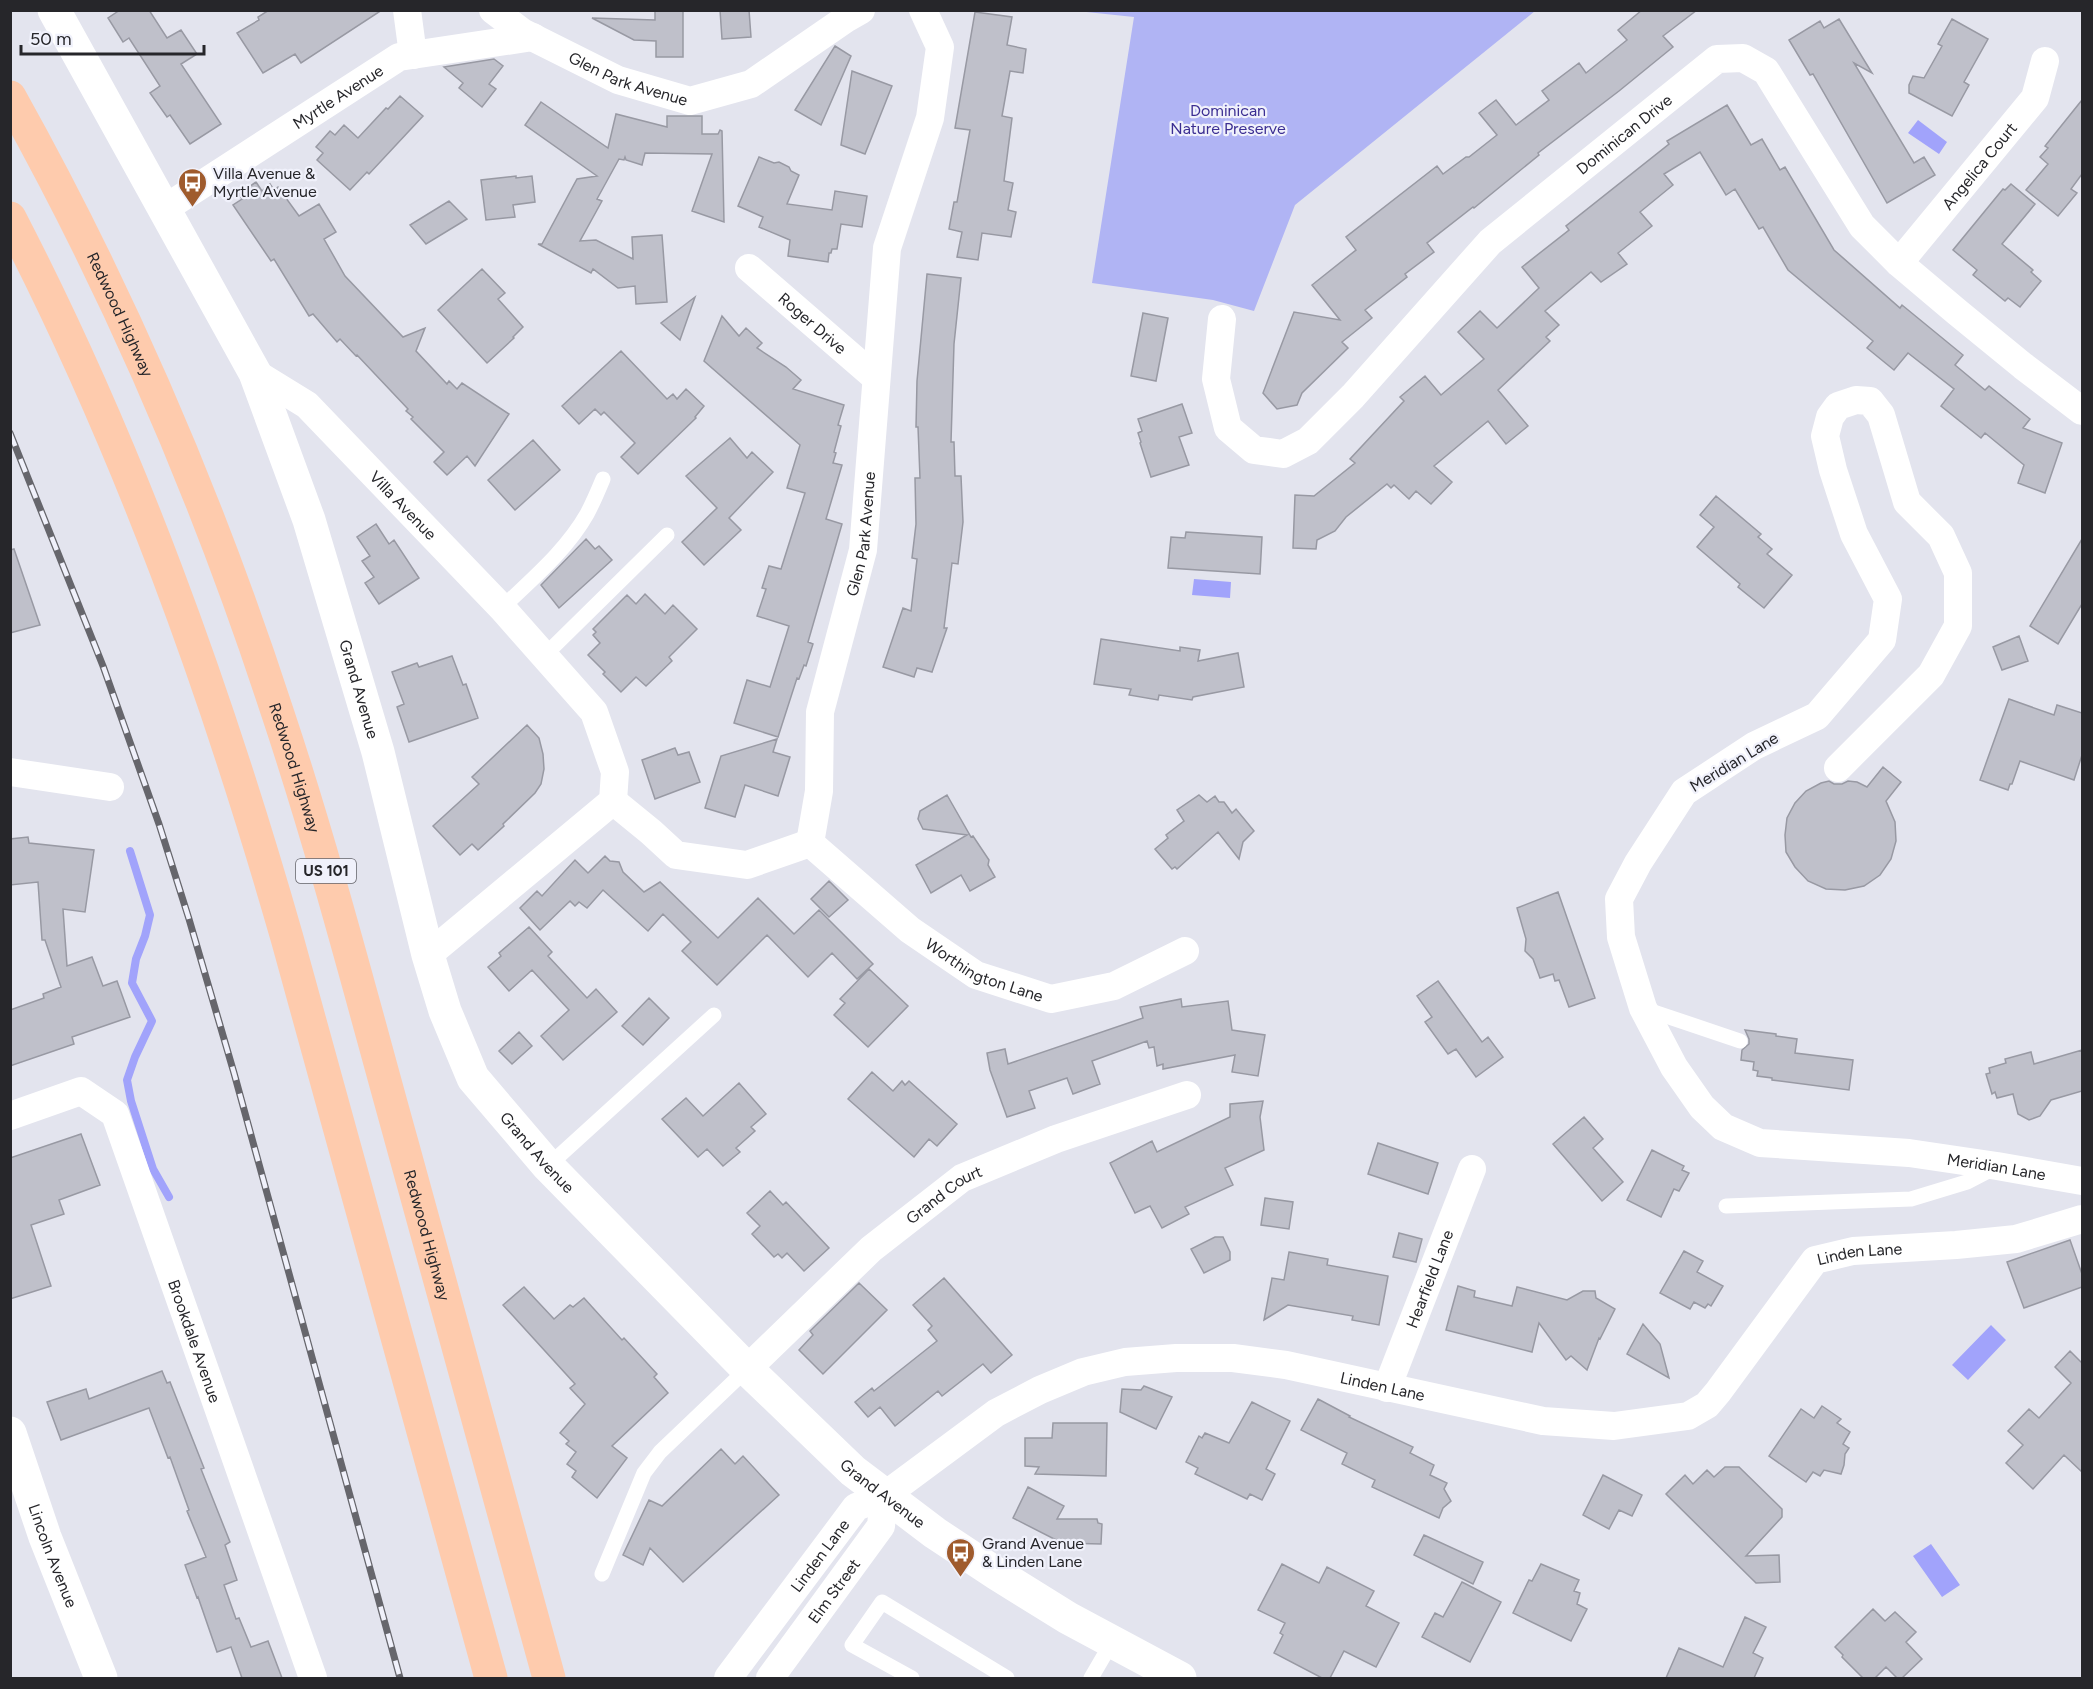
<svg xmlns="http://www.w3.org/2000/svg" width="2093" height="1689" viewBox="0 0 2093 1689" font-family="Figtree,sans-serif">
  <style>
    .green { fill: #b0b4f4 }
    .water { fill: #a1a3fb }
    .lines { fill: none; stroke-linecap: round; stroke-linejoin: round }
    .stream { stroke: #a1a3fb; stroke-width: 8 }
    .building { fill: #bfc0ca; stroke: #9899a3; stroke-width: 1.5 }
    .service { stroke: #fff; stroke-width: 15 }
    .minor { stroke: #fff; stroke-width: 28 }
    .tertiary { stroke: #fff; stroke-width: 33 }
    .secondary { stroke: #fff; stroke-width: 33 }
    .motorway { stroke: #fecbad; stroke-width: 33 }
    .rail-casing { stroke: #66666c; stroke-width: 7 }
    .rail { stroke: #f0f1fb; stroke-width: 4.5; stroke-dasharray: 14; stroke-linecap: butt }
    .labels { text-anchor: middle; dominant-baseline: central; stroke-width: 4.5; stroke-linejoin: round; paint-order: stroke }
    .shield { fill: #f0f1fb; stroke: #636369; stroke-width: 1.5 }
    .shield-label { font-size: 15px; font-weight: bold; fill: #26262a }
    .street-label { font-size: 16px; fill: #26262a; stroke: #f0f1fb }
    .park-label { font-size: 16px; fill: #3b2e92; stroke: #f0f1fb }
    .poi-label { font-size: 16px; fill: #26262a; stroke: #f0f1fb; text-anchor: start }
  </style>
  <rect width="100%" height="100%" fill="#e3e4ee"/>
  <path class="green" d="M1077,11H1535L1295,205L1254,311L1213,300L1092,283L1134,17Z"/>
  <path class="water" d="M1918,120L1947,142L1939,154L1908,133Z
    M1194,579L1231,582L1230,598L1192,595Z
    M1991,1325L2006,1340L1968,1380L1952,1365Z
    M1931,1544L1960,1585L1942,1597L1913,1556Z"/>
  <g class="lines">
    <path class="stream" d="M130,851L150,915L145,936L136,959L132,983L152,1021L135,1057L127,1080L131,1101L153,1169L169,1197"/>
  </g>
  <path class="building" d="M120,10H149L167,38L181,30L197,54L181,64L221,124L190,144L170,115L167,117L150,93L160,86L129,38L123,42L108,18Z
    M269,10H382L301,63L295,54L263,73L237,33L259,20L258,17Z
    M655,10H683V57H656V41L634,40L592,18L655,20Z
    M720,10H749L751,37L722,39Z
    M1642,10H1697L1663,36L1673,47L1619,91L1538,153L1539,155L1474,208L1473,207L1427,243L1434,252L1405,274L1407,277L1365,310L1372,318L1342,342L1348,348L1302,393L1297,405L1277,409L1263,393L1294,312L1340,320L1312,285L1356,250L1346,237L1437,166L1443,174L1466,157H1469L1497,135L1479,113L1496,100L1516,125L1549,100L1542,91L1579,63L1586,73L1627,40L1618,30Z
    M975,12L1012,17L1007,45L1026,49L1023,73L1010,71L1002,116L1012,118L1004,181L1013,183L1008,210L1016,212L1011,237L982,233L978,260L957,257L962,232L949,229L954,202H957L970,130L955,128Z
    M1839,19L1872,73L1854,63L1914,163L1924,157L1935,175L1887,203L1813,74L1810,75L1789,40L1820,21L1824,28Z
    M1952,19L1988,39L1964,82L1969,85L1952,116L1909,93V85L1913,76L1924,78L1942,46L1938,44Z
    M835,46L851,56L821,125L795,110Z
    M494,59L503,66L489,84L496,89L482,107L459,88L463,83L444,67Z
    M852,71L892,86L865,154L841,145Z
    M400,96L423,116L369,174L367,172L350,190L317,160L323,153L316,147L330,131L335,135L344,125L358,138L386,108L388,109Z
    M2082,100V174L2071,189L2077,193L2058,216L2026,190L2048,164L2040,157L2048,148L2045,146Z
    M541,102L608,148L616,114L667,127V116H702V134H718L720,130L722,131L724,222L692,211L712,154L645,153L642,165L626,160L625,157L624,160L619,159L597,199L602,201L580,241L596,240L633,259L632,237L662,235L667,302L636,304L635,286L618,288L593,269L591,273L538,244H542L577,179L597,176L525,125Z
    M1727,105L1751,145L1762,139L1780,170L1785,167L1834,250L1900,308L1902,305L1963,355L1955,365L1985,390L1989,386L2030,419L2023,428L2062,443L2045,493L2018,483L2024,465L1985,433L1981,438L1941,406L1954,389L1908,353L1894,370L1867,348L1873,341L1788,270L1763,227L1759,229L1735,189L1726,195L1700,152L1664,174L1673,185L1640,212L1652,226L1618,253L1627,264L1601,282L1591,272L1545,311L1559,325L1546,337L1550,341L1498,390L1528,426L1506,444L1488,421L1434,466L1452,482L1431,504L1416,491L1409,499L1394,485L1391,488L1387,484L1346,517L1335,531L1317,540L1316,549L1293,548L1295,495L1314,496L1355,463L1350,459L1404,401L1400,397L1425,376L1441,395L1484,359L1458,332L1480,311L1497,328L1539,288L1522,267L1569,230L1566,226L1669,144L1667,141Z
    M759,157L774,163L779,162L789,167L791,171L799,175L787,204L832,210L835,191L867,196L862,227L841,224L837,249H832L831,253H829L828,262L788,256L790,240L759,227L763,217L738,206Z
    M516,176V178L532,176L535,202L513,205L515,217L486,220L481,180Z
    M256,182L262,191L270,184L274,190L278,187L299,216L319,204L336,232L324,239L345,276L403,337L425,328L416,351L447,384L449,381L457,389L462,383L509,414L475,466L467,456L447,475L434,462L444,452L411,419L413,417L406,411L408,409L357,355L356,356L340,339L337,342L313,314L309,316L274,259L271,261L233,205L242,199L239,194Z
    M2011,184L2035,204L2002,244L2033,270L2031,272L2041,281L2020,307L2008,298L2005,301L1973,275L1977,270L1953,250L2003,189L2005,190Z
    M449,201L467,219L426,244L410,225Z
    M482,269L505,293L498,299L523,327L513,337L514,338L487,363L438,310Z
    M927,274L961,278L954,344L951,442H954L955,476H961L963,522L958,564L952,563L944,628H947L932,672L917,668L914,677L883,667L903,608L911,611L917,559L912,558L916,524L915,478H920L918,427H916L917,381Z
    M695,297L680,340L661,323Z
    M1143,313L1168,318L1156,381L1131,376Z
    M722,316L739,336L746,328L762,343L757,348L786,367L801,380L793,389L844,405L838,425L841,426L834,452L836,453L833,463L842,465L826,519L842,524L808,642L813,644L806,666L804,665L799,679L797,678L778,737L734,723L747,680L770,687L789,626L757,616L766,589L762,588L769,566L781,569L805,493L787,488L800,445L704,361Z
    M621,351L667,399L673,394L677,399L686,389L704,406L695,417L696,418L638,474L621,457L635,443L604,412L601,415L595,409L579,424L562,406Z
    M1182,404L1192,433L1179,437L1189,465L1151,477L1140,443L1141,442L1138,433L1142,431L1138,419Z
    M730,438L747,458L752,452L773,472L729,518L741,530L704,565L682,542L717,508L686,476Z
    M533,440L560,470L515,510L488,480Z
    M1716,496L1761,534L1758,537L1772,549L1767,554L1792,575L1764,608L1738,587L1740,584L1697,547L1714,527L1700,515Z
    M376,524L389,544L394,540L419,578L379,604L365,583L374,577L362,561L370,556L357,537Z
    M1186,532L1262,537L1260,574L1168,568L1171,537L1185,538Z
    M586,539L595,549L599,546L612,560L559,608L541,585Z
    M2082,539V604L2058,644L2030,626Z
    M14,549L40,625L10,633V550Z
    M645,594L665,614L673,605L697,629L669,657L672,661L646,686L636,677L621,692L603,674L605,672L588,655L600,643L593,635L596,632L593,629L627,595L636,604Z
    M2019,636L2028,661L2002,670L1993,647Z
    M1101,639L1180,651V647L1200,650L1198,661L1238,653L1244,687L1193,697L1192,700L1159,695L1158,700L1129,695L1131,689L1094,684Z
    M452,656L463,685L466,684L478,718L409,742L397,707L404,704L392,672L417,663L419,667Z
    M2009,699L2054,715L2057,705L2082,713V755L2074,780L2020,761L2012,784H2010L2008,790L1980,780Z
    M527,725L539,738L543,754L544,769L541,784L535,793L503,824L504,826L478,850L472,844L460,855L433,826L479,784L472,777Z
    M777,739L773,752L790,757L778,796L745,785L735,817L705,808L721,756Z
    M675,748L678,755L689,752L700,782L655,799L642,760Z
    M1883,767L1901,782L1886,801L1895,822L1896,841L1891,859L1880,875L1864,886L1845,890L1826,889L1808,881L1795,867L1786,852L1785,835L1787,818L1795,803L1806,791L1821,783L1829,781L1834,784H1842L1848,781L1857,782L1867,787Z
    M947,795L971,837L973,836L989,860L988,865L995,877L970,891L961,875L931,893L916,865L967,835L923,829L918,819L920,811Z
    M1199,795L1207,802L1215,796L1219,802H1224L1232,813L1236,809L1254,831L1243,842L1239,859L1218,832L1177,869L1175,867L1172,869L1155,849L1168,838L1166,835L1184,821L1177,810Z
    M28,837L29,843L94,850L85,912L63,909L67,966L92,957L103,986L117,981L130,1017L72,1037L74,1044L10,1066V1010L44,998L43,994L61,987L45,940H42L38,882L10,885V839Z
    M605,856L610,861L619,862L623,872L644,892L660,882L718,938L758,898L794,934L819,910L873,964L857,979L832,953L808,977L767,935L717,985L682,951L691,942L663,914L648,931L603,890L587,908L579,902L575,906L570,901L540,930L520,908L537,891L542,896L575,860L588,873Z
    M829,881L848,900L829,917L811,899Z
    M1558,892L1595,998L1569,1007L1559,980L1555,981L1553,974L1540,978L1533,959L1525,951L1526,939L1517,908Z
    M529,927L552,952L548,956L587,998L596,989L617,1012L563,1060L541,1036L569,1010L532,970L509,991L488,967L501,956L499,953Z
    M869,969L908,1006L868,1047L834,1015L845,1003L840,999Z
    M1438,981L1482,1042L1488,1037L1503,1057L1476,1077L1456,1049L1448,1054L1425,1022L1432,1017L1417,996Z
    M649,998L669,1018L643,1045L622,1026Z
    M1181,999L1182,1007L1228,1001L1232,1030L1265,1035L1258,1076L1232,1072L1235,1055L1163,1069V1064L1157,1066L1154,1047L1149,1048L1147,1041L1092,1061L1100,1084L1073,1094L1067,1078L1029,1091L1035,1108L1007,1117L990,1070L987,1053L1005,1049L1008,1064L1143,1018L1140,1007Z
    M1745,1030L1776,1034V1036L1797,1039L1795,1053L1853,1060L1849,1090L1772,1080V1078L1757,1076L1758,1071L1753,1070L1754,1062L1741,1060L1742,1050L1749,1044V1039Z
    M519,1032L532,1046L512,1064L499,1051Z
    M2082,1050V1091L2051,1100L2040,1116L2029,1120L2018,1114L2013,1094L1997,1098L1995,1092L1992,1094L1986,1074L1990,1073L1989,1068L2006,1063L2005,1059L2031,1052L2034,1064Z
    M872,1072L893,1091L902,1081L905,1085L909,1081L957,1124L937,1146L929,1139L914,1157L848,1099Z
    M739,1083L766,1114L751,1127L755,1131L736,1148L740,1152L723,1166L707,1149L698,1157L662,1119L686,1098L703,1116Z
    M1263,1101L1260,1117L1264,1150L1225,1168L1233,1185L1185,1207L1189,1214L1162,1228L1150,1206L1135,1213L1110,1163L1152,1141L1157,1152L1230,1117V1104Z
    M1584,1117L1603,1139L1593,1148L1623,1182L1602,1201L1553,1144Z
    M81,1134L100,1185L59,1200L64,1214L31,1225L51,1286L10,1299V1158Z
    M1378,1143L1438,1163L1428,1194L1368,1174Z
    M1652,1150L1684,1166L1682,1170L1689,1173L1679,1191L1674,1189L1661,1217L1627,1200Z
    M770,1191L783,1205L786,1202L829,1248L804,1271L787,1253L782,1258L778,1254L774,1257L752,1234L760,1226L747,1213Z
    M1265,1198L1293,1202L1289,1229L1261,1225Z
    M1399,1233L1422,1239L1416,1262L1393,1257Z
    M1215,1237H1223L1230,1252V1260L1204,1273L1191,1249Z
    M2070,1240L2082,1274V1287L2024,1308L2007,1262Z
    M1684,1251L1703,1261L1697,1272L1723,1286L1711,1306L1708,1304L1705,1308L1694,1302L1690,1309L1660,1293Z
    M1289,1252L1328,1259L1327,1265L1388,1276L1379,1325L1352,1320L1353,1316L1288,1305L1264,1320L1272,1278L1284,1280Z
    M944,1278L1012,1355L991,1373L983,1364L942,1396L938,1391L895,1426L880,1407L868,1417L855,1402L872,1388L874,1391L937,1341L928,1330L932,1326L913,1305Z
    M859,1283L887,1310L823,1374L799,1350L813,1335L810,1331Z
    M1458,1286L1475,1291L1474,1297L1512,1306L1517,1287L1567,1300L1583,1291H1595L1596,1298L1615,1309L1600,1339L1599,1338L1587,1370L1571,1356L1566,1360L1539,1323L1532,1352L1446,1330Z
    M524,1287L554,1319L570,1305L573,1307L584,1298L622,1340L624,1338L657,1374L654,1377L668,1393L612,1446L627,1458L597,1498L572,1477L576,1471L567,1464L576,1452L566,1444L569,1441L560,1433L585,1404L570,1388L575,1384L503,1305Z
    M1643,1324L1660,1344L1669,1378L1627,1354Z
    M2070,1351L2082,1363V1472L2064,1455L2033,1489L2006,1463L2023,1445L2008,1431L2029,1409L2039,1418L2071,1383L2055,1367Z
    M162,1371L167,1383L170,1382L204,1468L201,1469L230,1542L225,1545L237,1580L224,1585L236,1619L239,1618L251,1647L268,1641L282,1678H242L231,1647L217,1652L198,1597L197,1598L185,1565L206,1557L187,1511L189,1510L170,1457L168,1458L149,1408L61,1440L47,1402L86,1389L89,1399Z
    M1144,1386L1172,1397L1156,1429L1120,1412L1122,1389L1141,1390Z
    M1318,1399L1350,1416L1349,1417L1413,1447L1410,1453L1434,1465L1430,1475L1447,1483L1444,1489L1451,1501L1443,1508L1439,1518L1372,1487L1375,1480L1342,1464L1347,1453L1301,1430Z
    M1252,1402L1290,1421L1266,1469L1275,1474L1262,1500L1250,1494L1247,1499L1195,1474L1198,1468L1186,1462L1199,1436L1202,1438L1205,1433L1229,1443Z
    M1822,1406L1841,1419L1837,1423L1850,1432L1843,1444L1849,1448L1845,1454L1844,1465L1841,1474L1824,1470L1820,1476L1813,1472L1806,1482L1769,1456L1801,1409L1814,1418Z
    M1053,1423H1107L1106,1476L1035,1474L1039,1467L1025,1466V1438H1052Z
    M721,1449L735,1464L743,1456L779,1495L683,1582L650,1548L643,1565L623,1555L649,1500L662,1506Z
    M1725,1467H1739L1782,1509V1517L1746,1556L1779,1555L1780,1582L1756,1583L1666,1494L1685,1475L1693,1484L1707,1470L1714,1477Z
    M1603,1475L1642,1495L1632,1516L1619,1510L1609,1529L1583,1515Z
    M1028,1487L1064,1506L1057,1519H1097L1098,1523L1102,1524L1101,1544L1062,1543L1013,1518Z
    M1424,1535L1483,1562L1473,1584L1414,1555Z
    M1282,1564L1319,1583L1327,1567L1374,1591L1366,1606L1399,1623L1376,1667L1344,1651L1330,1678H1322L1274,1653L1283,1635L1280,1633L1285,1623L1258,1610Z
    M1541,1564L1579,1580L1574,1591L1580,1593L1577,1604L1587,1609L1571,1641L1513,1613L1529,1580L1532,1581Z
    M1462,1582L1501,1602L1470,1662L1422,1637L1435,1613L1443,1617Z
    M1873,1609L1885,1621L1895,1612L1916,1632L1906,1642L1922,1659L1902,1678H1897L1886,1667L1875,1678H1863L1842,1657L1843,1655L1835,1647Z
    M1745,1617L1766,1627L1753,1653L1763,1658L1754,1678H1666L1679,1648L1723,1667Z"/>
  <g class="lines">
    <path class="service" d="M502,608C532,579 566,551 587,514C593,503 598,491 603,479
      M544,656L667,535
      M1645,1009L1740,1041
      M548,1166L714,1015
      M1726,1206L1911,1199L1967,1182L1992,1169
      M602,1574L644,1473L660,1452L747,1369
      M912,1678L852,1645L882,1602L1007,1678
      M1091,1678L1112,1642"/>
    <g class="minor">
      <path d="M407,10L413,55"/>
      <path id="s1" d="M493,10L522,32L618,80L690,101L751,84L847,18L861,10"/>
      <path id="s2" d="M164,209L399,57L533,37"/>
      <path id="s3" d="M1899,263L2035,98L2045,61"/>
      <path id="s4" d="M749,268L875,377"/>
      <path id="s5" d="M1222,319L1216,379L1228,428L1254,450L1283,454L1308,441L1353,396L1490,242L1717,59L1743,58L1766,71L1862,226L1899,263L1957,312L2023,366L2082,411"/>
      <path id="s6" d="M255,373L307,405L502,608L594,712L615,772L613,801L428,955"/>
      <path id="s7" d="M1838,768L1931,675L1958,626V573L1941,536L1907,502L1881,415L1870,401L1856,400L1838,406L1830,417L1825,436L1833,470L1854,534L1888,599L1882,640L1817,716L1754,746L1684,792L1638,863L1619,899L1621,937L1643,1008L1674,1067L1702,1107L1723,1127L1760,1143L1909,1153L1997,1166L2082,1181"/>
      <path d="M10,772L110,787"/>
      <path d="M613,801L651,832L676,855L747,865L810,843"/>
      <path id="s8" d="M810,843L819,791L820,712L863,550L887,248L930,118L940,47L923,10"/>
      <path id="s9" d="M810,843L910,930L976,975L1051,999L1114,986L1185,951"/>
      <path id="s10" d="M10,1116L81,1091L115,1114L313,1678"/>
      <path id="s11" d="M747,1369L871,1249L962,1178L1056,1139L1187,1095"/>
      <path id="s12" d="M1387,1388L1472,1169"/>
      <path id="s13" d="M728,1678L856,1507L884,1496L996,1413L1040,1390L1083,1372L1125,1362L1176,1358H1233L1286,1365L1543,1421L1614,1426L1688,1416L1707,1405L1718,1392L1815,1260L1853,1251L1956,1245L2016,1239L2082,1219"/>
      <path id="s14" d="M770,1678L881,1526L884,1496"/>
    </g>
    <path class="tertiary" id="s15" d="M54,10L255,373L309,520L378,752L428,955L445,1011L473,1078L548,1166L747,1369L853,1471L935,1533L997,1574L1068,1618L1180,1678"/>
    <path class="secondary" id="s16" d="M10,1433L45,1537L101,1678"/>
    <g class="motorway">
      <path id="s17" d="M10,97C119,292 209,502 278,714C325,855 362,999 402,1143C451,1321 500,1500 549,1678"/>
      <path d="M10,218C129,448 216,690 287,938L491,1678"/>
    </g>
    <defs>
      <path id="rail" d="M10,433L103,666L159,824L189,919L234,1073L400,1678"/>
    </defs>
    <use href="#rail" class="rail-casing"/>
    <use href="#rail" class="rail"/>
  </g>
  <defs>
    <symbol id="bus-pin" viewBox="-11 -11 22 30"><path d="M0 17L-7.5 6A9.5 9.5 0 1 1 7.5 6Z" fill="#9f5b2d" stroke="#f0f1fb"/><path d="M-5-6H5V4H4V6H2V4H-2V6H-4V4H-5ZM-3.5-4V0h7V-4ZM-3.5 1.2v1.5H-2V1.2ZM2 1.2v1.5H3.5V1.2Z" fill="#fff"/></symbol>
  </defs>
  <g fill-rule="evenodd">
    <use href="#bus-pin" x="176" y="166" width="33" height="45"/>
    <use href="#bus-pin" x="944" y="1536" width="33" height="45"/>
  </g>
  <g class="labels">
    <rect class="shield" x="296" y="859" width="60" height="24" rx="4.5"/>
    <g class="shield-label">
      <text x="326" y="871">US 101</text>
    </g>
    <g class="street-label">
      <text stroke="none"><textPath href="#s1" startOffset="153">Glen Park Avenue</textPath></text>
      <text stroke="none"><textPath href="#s2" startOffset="207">Myrtle Avenue</textPath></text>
      <text stroke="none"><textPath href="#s5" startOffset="644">Dominican Drive</textPath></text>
      <text stroke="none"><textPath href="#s3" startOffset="126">Angelica Court</textPath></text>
      <text stroke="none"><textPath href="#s17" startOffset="244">Redwood Highway</textPath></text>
      <text stroke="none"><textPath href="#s4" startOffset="84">Roger Drive</textPath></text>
      <text stroke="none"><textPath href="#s6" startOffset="200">Villa Avenue</textPath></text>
      <text stroke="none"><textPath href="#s8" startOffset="315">Glen Park Avenue</textPath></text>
      <text stroke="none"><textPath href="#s15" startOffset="748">Grand Avenue</textPath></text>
      <text transform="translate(1734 762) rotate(-31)">Meridian Lane</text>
      <text stroke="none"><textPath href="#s17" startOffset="730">Redwood Highway</textPath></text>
      <text stroke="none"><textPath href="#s9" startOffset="218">Worthington Lane</textPath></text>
      <text stroke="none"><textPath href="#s15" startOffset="1252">Grand Avenue</textPath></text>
      <text stroke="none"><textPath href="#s7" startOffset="1635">Meridian Lane</textPath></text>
      <text stroke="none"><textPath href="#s11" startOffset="264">Grand Court</textPath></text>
      <text stroke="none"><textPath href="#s17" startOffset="1216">Redwood Highway</textPath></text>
      <text stroke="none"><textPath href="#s13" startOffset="1341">Linden Lane</textPath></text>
      <text stroke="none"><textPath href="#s12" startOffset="117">Hearfield Lane</textPath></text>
      <text stroke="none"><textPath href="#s10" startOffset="357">Brookdale Avenue</textPath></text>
      <text stroke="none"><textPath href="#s13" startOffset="783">Linden Lane</textPath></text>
      <text stroke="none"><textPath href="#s15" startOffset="1738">Grand Avenue</textPath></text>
      <text stroke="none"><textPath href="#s13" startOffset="153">Linden Lane</textPath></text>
      <text stroke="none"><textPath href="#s16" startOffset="130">Lincoln Avenue</textPath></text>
      <text stroke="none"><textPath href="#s14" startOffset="108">Elm Street</textPath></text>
    </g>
    <g class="park-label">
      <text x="1228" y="110">Dominican<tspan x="1228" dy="18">Nature Preserve</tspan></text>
    </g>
    <g class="poi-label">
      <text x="213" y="173">Villa Avenue &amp;<tspan x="213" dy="18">Myrtle Avenue</tspan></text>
      <text x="982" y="1543">Grand Avenue<tspan x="982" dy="18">&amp; Linden Lane</tspan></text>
    </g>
  </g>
  <rect width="2093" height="1689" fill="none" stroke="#26262a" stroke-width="24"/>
  <path d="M21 45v9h183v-9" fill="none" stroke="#26262a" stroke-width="3"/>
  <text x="30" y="45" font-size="18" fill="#26262a" stroke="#f0f1fb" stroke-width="4.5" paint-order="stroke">50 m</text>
</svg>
